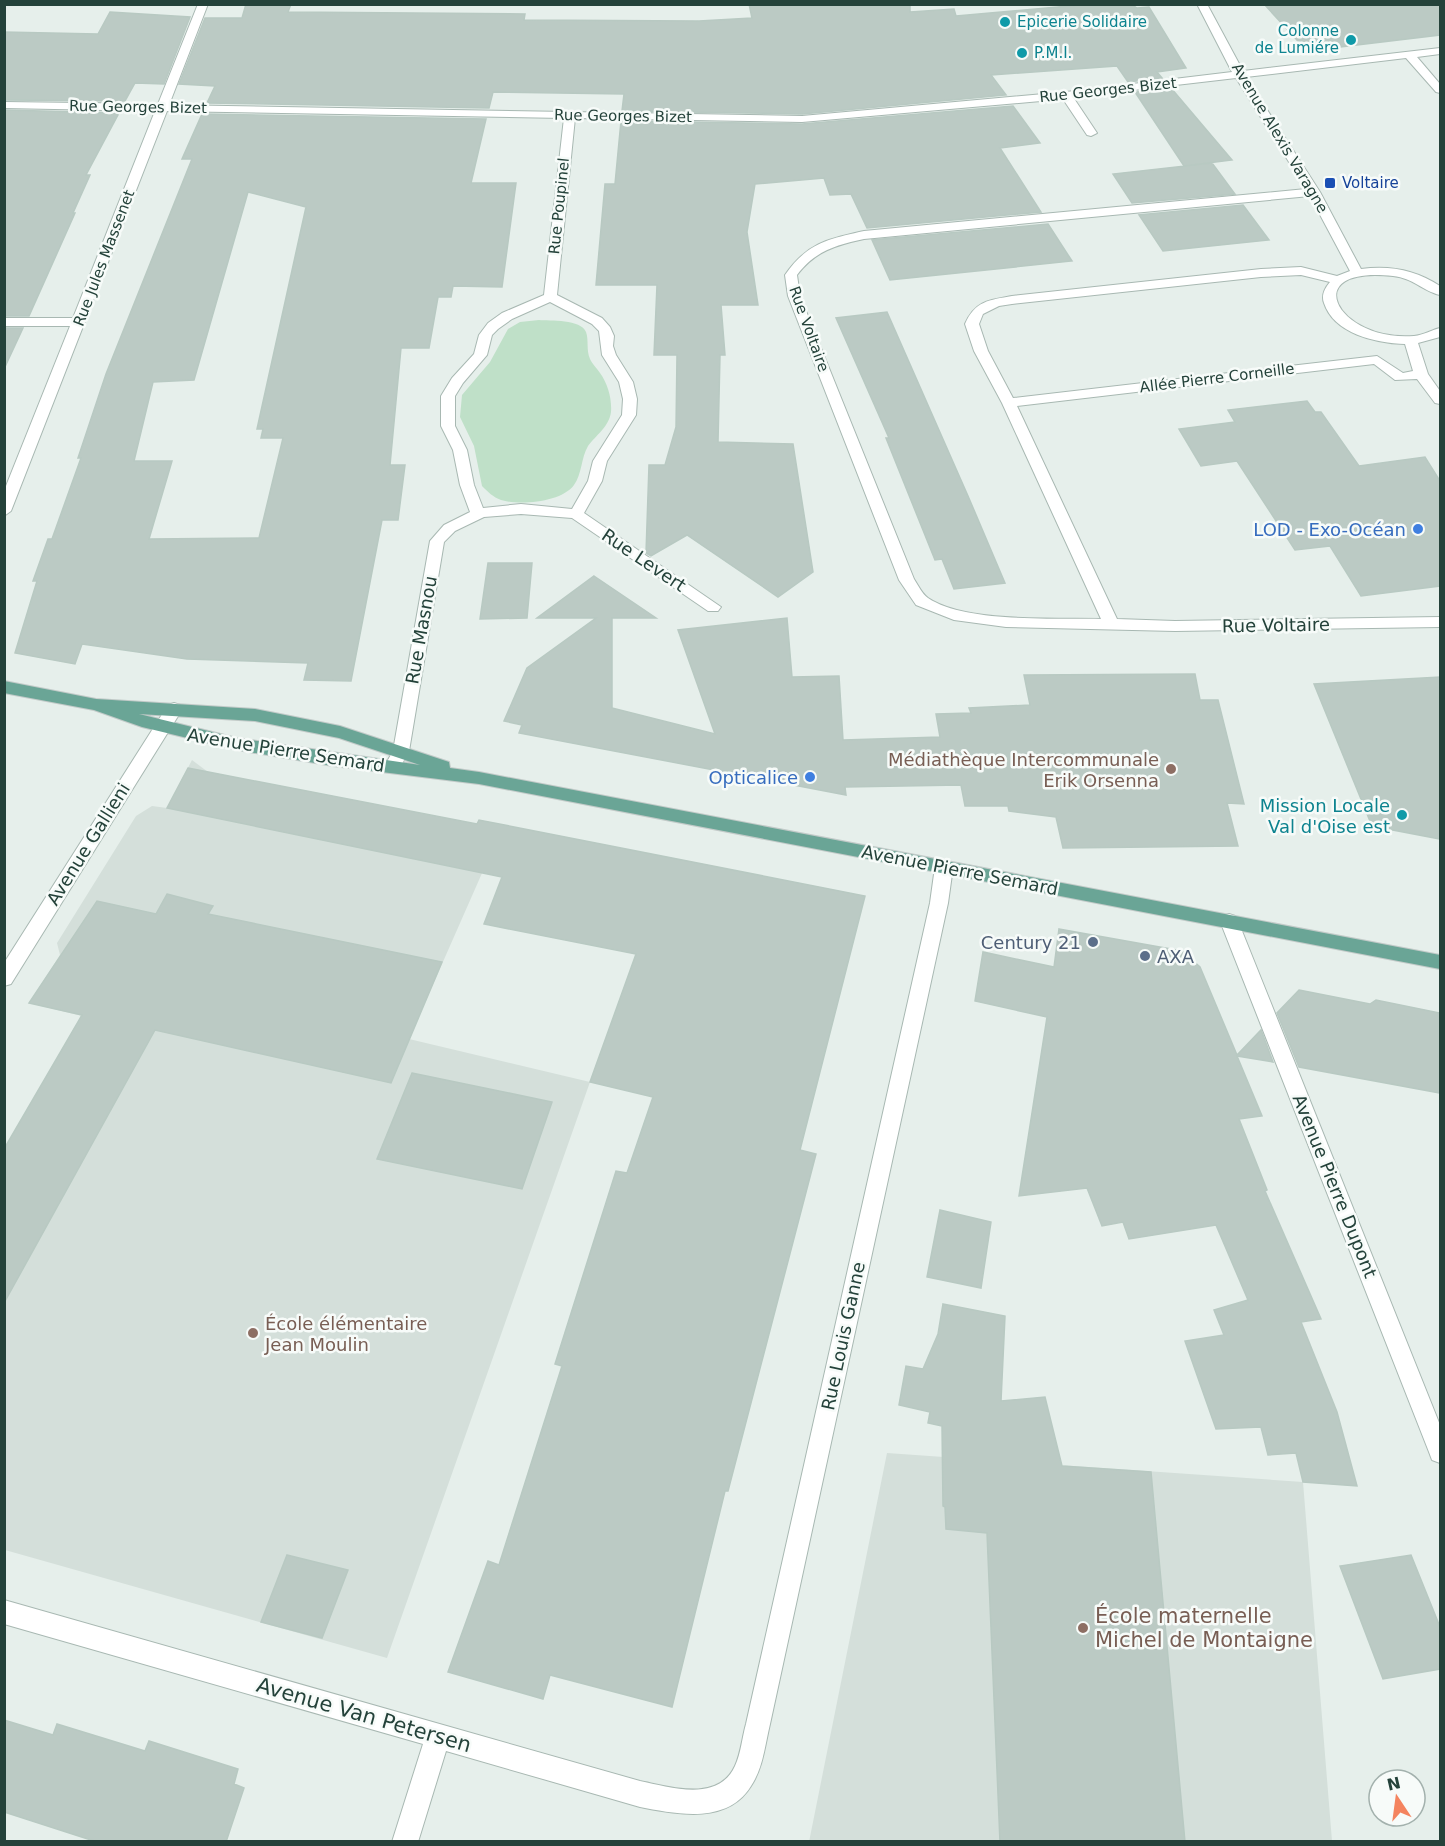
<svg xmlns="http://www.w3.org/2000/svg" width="1445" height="1846" viewBox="0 0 1445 1846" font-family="'DejaVu Sans',sans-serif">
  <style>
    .built { fill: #d4dfda }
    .green { fill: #bfe0c8 }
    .building { fill: #bbcac4; stroke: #b8c9c2; stroke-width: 1.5; fill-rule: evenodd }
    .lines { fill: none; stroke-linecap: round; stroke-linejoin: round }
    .minor-casing { stroke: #a8b8b2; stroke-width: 2 }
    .major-casing { stroke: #c2cac8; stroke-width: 2 }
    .minor { fill: #fff; fill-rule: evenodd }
    .major { fill: #6aa596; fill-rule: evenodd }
    .culture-dot { fill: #0f9aa8; stroke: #f7fbf9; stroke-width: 2 }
    .transit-dot { fill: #1a4fb4; stroke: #f7fbf9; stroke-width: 2 }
    .shop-dot { fill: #3f7fe0; stroke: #f7fbf9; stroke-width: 2 }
    .education-dot { fill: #8d6e63; stroke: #f7fbf9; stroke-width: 2 }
    .service-dot { fill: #5c6f8a; stroke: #f7fbf9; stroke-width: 2 }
    .labels { text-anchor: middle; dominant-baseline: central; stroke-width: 5; stroke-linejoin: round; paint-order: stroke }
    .far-culture-label { font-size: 15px; fill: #0d838f; stroke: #f7fbf9; text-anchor: start }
    .far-street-label { font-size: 15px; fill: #24423a; stroke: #f7fbf9 }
    .far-transit-label { font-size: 15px; fill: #164399; stroke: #f7fbf9; text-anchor: start }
    .shop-label { font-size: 18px; fill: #366cbe; stroke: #f7fbf9; text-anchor: end }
    .street-label { font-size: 18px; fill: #24423a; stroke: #f7fbf9 }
    .education-label { font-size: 18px; fill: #785e54; stroke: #f7fbf9; text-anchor: end }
    .culture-label { font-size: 18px; fill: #0d838f; stroke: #f7fbf9; text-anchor: end }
    .service-label { font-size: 18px; fill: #4e5e75; stroke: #f7fbf9; text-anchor: end }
    .near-education-label { font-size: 21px; fill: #785e54; stroke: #f7fbf9; text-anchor: start }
    .near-street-label { font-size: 21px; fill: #24423a; stroke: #f7fbf9 }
  </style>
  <rect width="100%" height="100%" fill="#e6efeb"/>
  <path class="built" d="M192,760L208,772L501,830L409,1039L590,1082L387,1658L5,1550V1149L82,1016L29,1003L60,955L57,943L136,816L152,806L167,808Z
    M887,1453L1303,1482L1332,1841L809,1842Z"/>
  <path class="green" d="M539,320C550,321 581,319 586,332C589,340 586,350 590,359C592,364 597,368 600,373C608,384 612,399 611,412C609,427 596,435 588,446C581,458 582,474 574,485C562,502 520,506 501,500C493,497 488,492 482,486L474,446L460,417L462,395L490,362L508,329L520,322Z"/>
  <path class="building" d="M246,4H291L288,12L525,14L524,20L699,21L752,18L749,4H910V12L954,9L956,16L1091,4H1131L1137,8L1149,7L1186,68L1157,72L1162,78L1128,82L1117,66L991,75L1006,95L802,114L622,111L624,94L493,92L489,108L207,103L215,86L179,84L205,18H242Z
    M1264,4H1440V35L1307,51Z
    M110,12L190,17L164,84L135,83L125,101L4,100V32L98,34Z
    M1171,88L1232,160L1184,166L1135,92Z
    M1013,106L1040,143L1000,148L1041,212L867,228L851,194L830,195L824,178L755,184L747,232L758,305H721L725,355H720L718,442L793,444L813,572L778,597L687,535L651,556L646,553L649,465H665L676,427L677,355H654L657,285H596L605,184H615L621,121L802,124Z
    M4,110L119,113L86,175H90L73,213H75L29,316H4Z
    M202,114L486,119L471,183H516L502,287L453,286L451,297H438L429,348H401L390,465H405L398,520H382L351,681L304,680L308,663L187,659L82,644L75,664L15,653L37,581H33L48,539H52L81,458H78L106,374L192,159H182ZM248,192L306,207L257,429H263L261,438H283L259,538L149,539L172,461H134L153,382L194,380Z
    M1212,163L1235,194L1132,203L1113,174Z
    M1243,205L1269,240L1163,251L1139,215Z
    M1048,224L1072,261L890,280L872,240Z
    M887,312L968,496L1005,583L954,589L942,559L935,560L886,438H889L836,318Z
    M4,328H23L4,369Z
    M1307,401L1315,412H1321L1359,466L1425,457L1440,481V586L1361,596L1330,546L1295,550L1237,461L1201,466L1179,429L1235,422L1228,410Z
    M488,563H532L527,618L480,619Z
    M594,576L656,618H612V708L715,734L678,630L787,618L792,677L839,676L843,740L940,737L936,714L971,713L969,708L1030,705L1024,675L1195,674L1200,700H1218L1244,804L1227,803L1238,846L1063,848L1056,817L1009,811L1008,806H965L961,785L845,787L846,795L519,733L522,725L504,721L527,668L596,618H537Z
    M1440,677V839L1372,826L1314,684Z
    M188,768L477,824L479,820L865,896L800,1150L816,1154L728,1491H725L672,1707L550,1675L543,1699L448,1672L488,1561L499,1565L562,1366L555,1364L616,1171L627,1173L653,1097L590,1082L636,954L484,924L502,877L167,808Z
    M167,894L213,906L208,914L442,962L391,1083L155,1030L4,1303V1149L82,1015L29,1003L97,901L156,914Z
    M1059,929L1182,951L1200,967L1237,1055L1261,1030L1273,1062L1237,1056L1262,1116L1239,1119L1267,1190L1265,1191L1321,1319L1301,1322L1337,1412L1357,1486L1303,1482L1296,1453L1268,1455L1261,1427L1216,1429L1185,1341L1224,1335L1214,1310L1248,1300L1216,1225L1129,1239L1123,1222L1102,1226L1087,1188L1019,1196L1047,1017L975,1001L983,952L1054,967Z
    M1299,990L1370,1004L1376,1000L1440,1013V1093L1299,1067L1277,1013Z
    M412,1073L552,1102L522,1189L377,1159Z
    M940,1210L991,1222L981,1288L927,1277Z
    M943,1304L1005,1316L1001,1401L1045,1397L1062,1466L1151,1472L1185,1842H1000L987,1533L946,1529L945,1507L943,1506L942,1426L928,1423L930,1412L899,1405L906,1366L923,1369L938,1334Z
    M287,1555L348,1570L322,1638L261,1622Z
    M1411,1555L1440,1627V1669L1383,1679L1340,1566Z
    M4,1720L53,1735L57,1724L145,1751L149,1741L238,1769L234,1784L244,1788L226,1842H97L4,1812Z"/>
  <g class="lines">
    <defs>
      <path id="minor" d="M198,4H208L169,105L802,116L1066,92L1232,72L1197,4H1207L1243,71L1440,48V54L1417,57L1440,84V93L1436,92L1406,58L1246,77L1320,192L1361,269C1390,265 1416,270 1440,286V295C1423,291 1413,278 1393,276C1296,265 1337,342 1414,336C1424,335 1431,330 1440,328V337L1418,343L1428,374L1440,391V404L1435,403L1417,379L1395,380L1374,364L1017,406L1117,619L1175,621L1440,617V627L1175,631L1006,627L954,620L916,605L899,580L788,296L785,275C807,243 828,239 864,231L1306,189L1236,78L1073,97L1097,133L1091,136L1087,135L1063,99L802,122L575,118L557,295L602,318L610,327L614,336L613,346L616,355L633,382L637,399L636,415L607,461L602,481L584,513L721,607L718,611H708L572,518L521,514L484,517L455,531L444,542L409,751L398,771L392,773L386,771L384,767L393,751L430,541L444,525L470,512L460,485L453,450L441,426V396L452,378L474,354L479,335L488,323L502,313L544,295L564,118L167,111L11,511L4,516V491L70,326H4V318H73L155,111L4,108V102L158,104ZM1310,196L1350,271L1337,276L1301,267L1261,269L1012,296C989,300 975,301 965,324L974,351L1002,403L1101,619C1056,618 965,623 928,598C922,594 918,585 914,579L800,296L797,275C815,251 836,245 864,239ZM1301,275L1330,282C1325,288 1321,295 1324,303C1334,334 1376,343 1405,344L1413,371L1403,373L1377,356L1013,398L988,351L979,324L983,314L999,306L1012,304L1261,277ZM550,302L592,324L599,331L602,355L619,382L623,399L622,415L593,461L588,481L572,509L521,504L483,508L474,485L467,450L455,426V396L463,383L487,355L492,335L498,329L512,319Z
        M174,703L180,705L182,709L180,713L11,984L4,986V963L168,705Z
        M944,860L950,862L953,867L948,903L770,1724C765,1745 763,1768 751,1786C727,1825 677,1814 640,1807L446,1751L418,1842H392L423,1744L4,1624V1600L640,1781C670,1787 718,1803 735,1766C741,1753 742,1738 746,1724L930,903L935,867L938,862Z
        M1229,914L1235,916L1238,921L1440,1425V1463L1432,1460L1429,1452L1220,921L1223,916Z"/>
      <path id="major" d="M4,681L96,699L255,709L340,726L449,762L450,768L479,772L1440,955V969L479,784L333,766L237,750L142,727L94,710L4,693ZM139,714L255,721L339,738L420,765L237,738Z"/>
    </defs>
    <use href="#minor" class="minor-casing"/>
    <use href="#major" class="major-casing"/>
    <use href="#minor" class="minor"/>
    <use href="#major" class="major"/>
  </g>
  <g class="culture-dot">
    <circle cx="1005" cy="22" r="6"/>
    <circle cx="1351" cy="40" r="6"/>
    <circle cx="1022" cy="53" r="6"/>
    <circle cx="1402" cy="815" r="6"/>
  </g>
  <rect class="transit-dot" x="1324" y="177" width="12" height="12" rx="3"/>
  <g class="shop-dot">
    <circle cx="1418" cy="529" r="6"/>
    <circle cx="810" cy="777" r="6"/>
  </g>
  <g class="education-dot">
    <circle cx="1171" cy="769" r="6"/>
    <circle cx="253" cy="1333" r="6"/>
    <circle cx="1083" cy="1628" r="6"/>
  </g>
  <g class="service-dot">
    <circle cx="1093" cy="942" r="6"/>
    <circle cx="1145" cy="956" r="6"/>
  </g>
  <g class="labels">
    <g class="far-culture-label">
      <text x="1017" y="22">Epicerie Solidaire</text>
      <text x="1339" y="31" text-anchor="end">Colonne<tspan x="1339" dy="17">de Lumiére</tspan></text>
      <text x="1034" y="53">P.M.I.</text>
    </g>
    <g class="far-street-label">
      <text transform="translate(1108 90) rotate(-6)">Rue Georges Bizet</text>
      <text transform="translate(138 107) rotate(1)">Rue Georges Bizet</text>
      <text transform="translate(623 116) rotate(1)">Rue Georges Bizet</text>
      <text transform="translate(1280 138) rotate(59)">Avenue Alexis Varagne</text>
      <text transform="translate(559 206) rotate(-84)">Rue Poupinel</text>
      <text transform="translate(104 258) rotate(-69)">Rue Jules Massenet</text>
      <text transform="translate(809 329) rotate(70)">Rue Voltaire</text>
      <text transform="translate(1217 378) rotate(-7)">Allée Pierre Corneille</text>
    </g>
    <g class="far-transit-label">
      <text x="1342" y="183">Voltaire</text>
    </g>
    <g class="shop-label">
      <text x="1406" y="529">LOD - Exo-Océan</text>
      <text x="798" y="777">Opticalice</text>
    </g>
    <g class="street-label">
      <text transform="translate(644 560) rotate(34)">Rue Levert</text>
      <text transform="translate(1276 625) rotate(-1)">Rue Voltaire</text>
      <text transform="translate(421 630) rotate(-80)">Rue Masnou</text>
      <text transform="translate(286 750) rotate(9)">Avenue Pierre Semard</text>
      <text transform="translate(88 844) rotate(-58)">Avenue Gallieni</text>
      <text transform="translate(960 870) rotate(11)">Avenue Pierre Semard</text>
      <text transform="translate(1335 1186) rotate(68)">Avenue Pierre Dupont</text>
      <text transform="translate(843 1336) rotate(-78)">Rue Louis Ganne</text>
    </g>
    <g class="education-label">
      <text x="1159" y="759">Médiathèque Intercommunale<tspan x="1159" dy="21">Erik Orsenna</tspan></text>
      <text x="265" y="1323" text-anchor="start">École élémentaire<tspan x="265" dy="21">Jean Moulin</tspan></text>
    </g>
    <g class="culture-label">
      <text x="1390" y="805">Mission Locale<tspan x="1390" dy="21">Val d'Oise est</tspan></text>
    </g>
    <g class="service-label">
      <text x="1081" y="942">Century 21</text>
      <text x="1157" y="956" text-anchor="start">AXA</text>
    </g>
    <g class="near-education-label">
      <text x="1095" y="1616">École maternelle<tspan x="1095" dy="24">Michel de Montaigne</tspan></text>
    </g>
    <g class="near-street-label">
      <text transform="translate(364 1715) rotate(16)">Avenue Van Petersen</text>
    </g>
  </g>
  <rect width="1445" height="1846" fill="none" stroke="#24423a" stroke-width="12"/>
  <g transform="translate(1397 1798) rotate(347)"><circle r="28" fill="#f7fbf9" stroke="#a3b1ad" stroke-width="1.5"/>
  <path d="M0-4.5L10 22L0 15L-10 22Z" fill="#f4845f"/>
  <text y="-9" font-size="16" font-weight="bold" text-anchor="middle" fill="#24423a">N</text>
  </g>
</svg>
